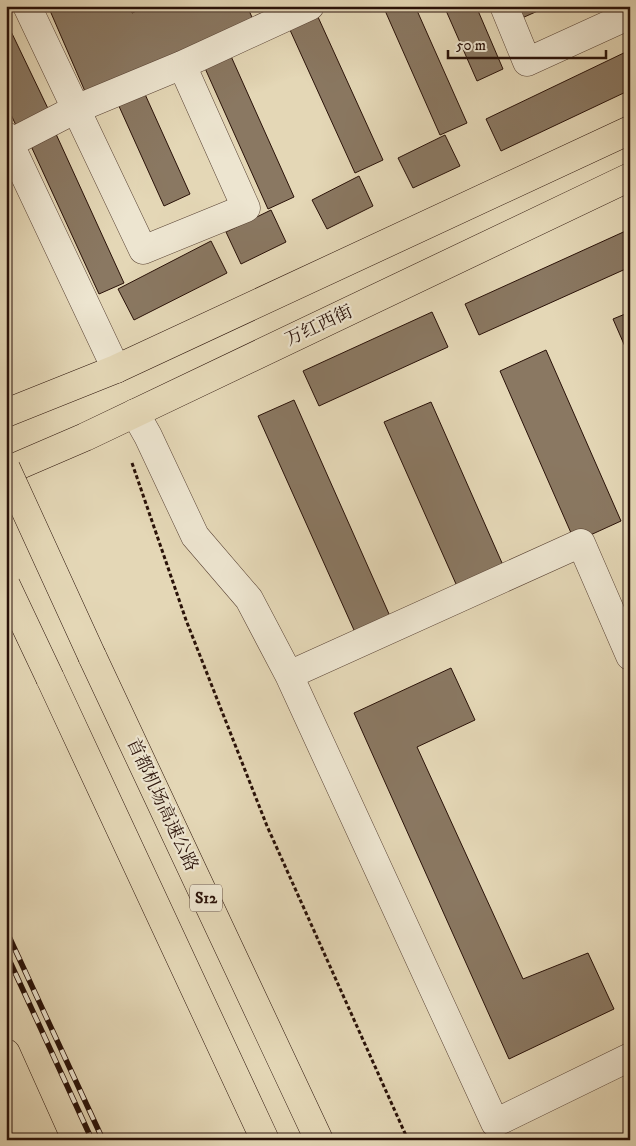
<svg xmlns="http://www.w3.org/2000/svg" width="636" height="1146" viewBox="0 0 636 1146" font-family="'IM FELL DW Pica','Noto Serif SC',serif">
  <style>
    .building { fill: #8a7862; stroke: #291108 }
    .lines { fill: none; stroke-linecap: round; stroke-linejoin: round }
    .minor-casing { stroke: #584234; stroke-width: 29 }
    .major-casing { stroke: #291108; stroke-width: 29 }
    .highway-casing { stroke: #291108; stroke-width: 29 }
    .path { stroke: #291108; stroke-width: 3; stroke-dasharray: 4 2.5; stroke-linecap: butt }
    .minor { stroke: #ede5d0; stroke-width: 28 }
    .major { stroke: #e4d7b6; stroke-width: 28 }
    .highway { stroke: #e4d7b6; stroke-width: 28 }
    .rail-casing { stroke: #291108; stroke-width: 5.5 }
    .rail { stroke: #ede5d0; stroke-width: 4; stroke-dasharray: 11; stroke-linecap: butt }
    .highway-bridge-casing { stroke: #291108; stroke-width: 29; stroke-linecap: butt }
    .highway-bridge { stroke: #e4d7b6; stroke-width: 28 }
    .labels { text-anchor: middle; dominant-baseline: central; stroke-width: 4.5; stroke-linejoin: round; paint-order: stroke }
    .shield { fill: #ede5d0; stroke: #645144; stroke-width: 1 }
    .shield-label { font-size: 16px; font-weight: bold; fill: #291108 }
    .street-label { font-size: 18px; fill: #291108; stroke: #ede5d0 }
  </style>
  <rect width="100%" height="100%" fill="#e4d7b6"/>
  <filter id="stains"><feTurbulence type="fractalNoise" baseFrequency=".004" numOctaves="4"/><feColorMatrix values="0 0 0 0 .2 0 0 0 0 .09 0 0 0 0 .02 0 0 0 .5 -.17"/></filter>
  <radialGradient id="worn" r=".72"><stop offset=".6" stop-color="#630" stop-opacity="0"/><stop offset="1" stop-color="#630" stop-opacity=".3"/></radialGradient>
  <path class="building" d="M48,6H130L132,13L148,6H247L255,24L87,96Z
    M383,6H415L467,123L440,135Z
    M444,6H476L503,69L477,81Z
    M517,6H549L522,18Z
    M318,17L383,160L355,173L290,30Z
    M6,21L53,119L20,134L6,104Z
    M630,50V90L501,151L486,119Z
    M230,54L294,197L268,209L204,66Z
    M144,92L190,194L164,206L118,104Z
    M56,134L124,283L99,294L31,146Z
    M445,135L460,166L413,188L398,158Z
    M359,176L373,206L327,229L312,200Z
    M271,210L286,242L241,264L226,232Z
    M630,229V267L479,335L465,304Z
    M211,241L227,273L134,320L118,289Z
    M432,312L448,347L319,406L303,371Z
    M630,312V358L613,319Z
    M546,350L621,521L575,542L500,371Z
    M294,400L393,623L358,639L258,416Z
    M431,402L506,572L460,593L384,422Z
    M451,668L475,720L417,747L523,979L588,953L614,1009L509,1059L354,713Z"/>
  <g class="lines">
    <defs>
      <path id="minor" d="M27,6L143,250L246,208L182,65
        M504,6L527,62L630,15
        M6,136L116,369
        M10,143L76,109L182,65L310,6
        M135,413L148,436L195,536L249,599L289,675L495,1123L630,1057
        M289,675L581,543L630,656"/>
      <path id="major" d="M6,413L116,369L630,130
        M6,471L85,437L630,177
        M6,1053L45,1140"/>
      <path id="highway" d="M92,656L319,1140
        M50,678L265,1140
        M6,1108L21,1140"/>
    </defs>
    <use href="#minor" class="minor-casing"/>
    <use href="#major" class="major-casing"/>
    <use href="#highway" class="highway-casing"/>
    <path class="path" d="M132,463L186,620L267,826L408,1140"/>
    <use href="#minor" class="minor"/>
    <use href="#major" class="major"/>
    <use href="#highway" class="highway"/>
    <defs>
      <path id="rail" d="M6,930L103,1140
        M6,953L92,1140"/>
    </defs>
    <use href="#rail" class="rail-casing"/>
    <use href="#rail" class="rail"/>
    <defs>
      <path id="highway-bridge" d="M6,468L92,656
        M6,585L50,678"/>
    </defs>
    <use href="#highway-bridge" class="highway-bridge-casing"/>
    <use href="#highway-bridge" class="highway-bridge"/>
  </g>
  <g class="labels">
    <rect class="shield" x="190" y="884.5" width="32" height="27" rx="4"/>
    <g class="shield-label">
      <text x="206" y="898">S12</text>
    </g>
    <g class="street-label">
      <text transform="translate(319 326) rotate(-25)">万红西街</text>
      <text transform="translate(162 805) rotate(65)">首都机场高速公路</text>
    </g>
  </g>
  <rect width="636" height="1146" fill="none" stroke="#e4d7b6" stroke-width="25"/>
  <rect x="8" y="8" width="621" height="1131" fill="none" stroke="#291108" stroke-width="2.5"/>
  <rect x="12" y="12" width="611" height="1121" fill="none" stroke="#291108"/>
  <path d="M448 50v8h158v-8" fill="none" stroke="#291108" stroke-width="2.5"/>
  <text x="456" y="50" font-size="15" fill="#291108" stroke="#ede5d0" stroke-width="4" paint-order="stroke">50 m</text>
  <rect width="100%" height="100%" filter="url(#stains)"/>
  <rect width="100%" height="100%" fill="url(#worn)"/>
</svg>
